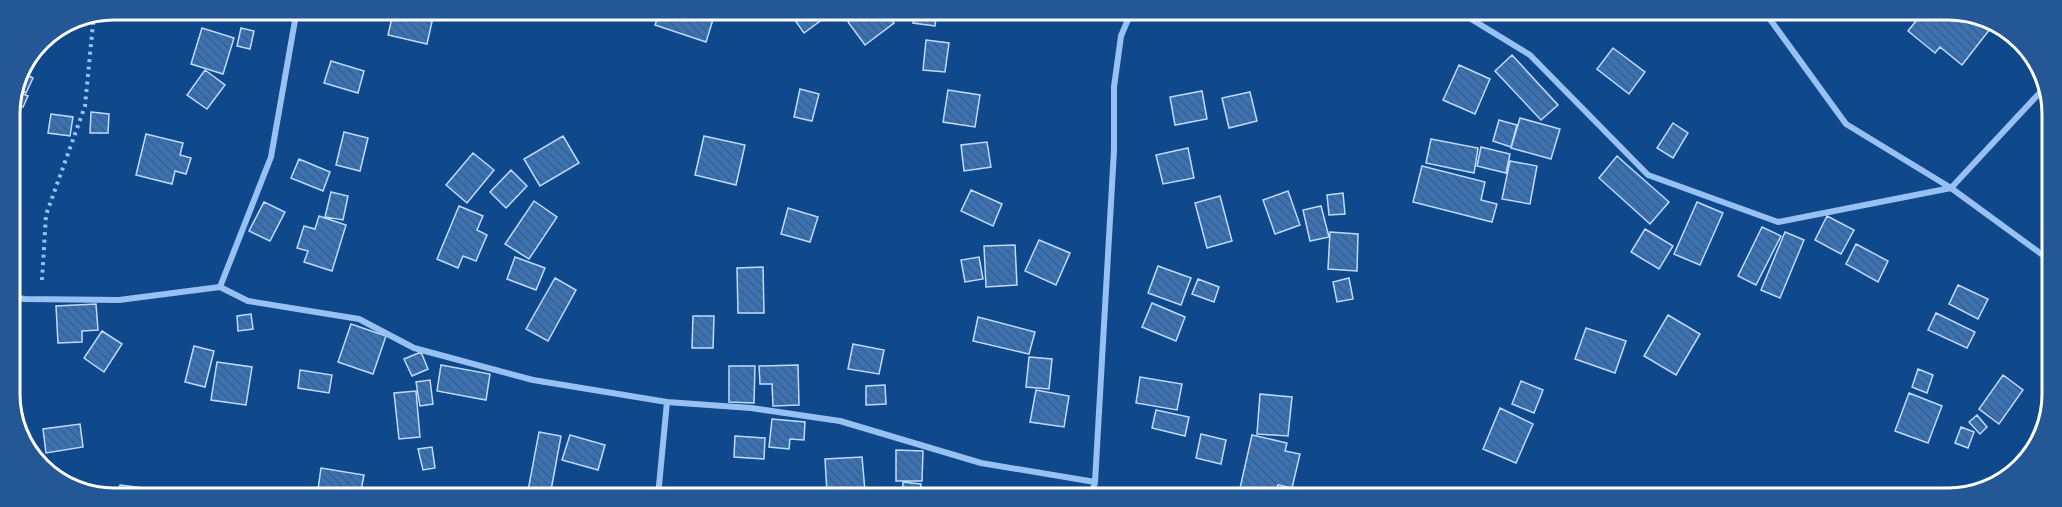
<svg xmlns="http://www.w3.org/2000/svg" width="2062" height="507" viewBox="0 0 2062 507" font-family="'Fira Sans Condensed',sans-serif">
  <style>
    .building { fill: url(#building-back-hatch); stroke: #bedbfd; stroke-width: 1.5 }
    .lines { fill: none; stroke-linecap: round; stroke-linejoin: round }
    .path { stroke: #97c1f2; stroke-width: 4; stroke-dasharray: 3 4.5; stroke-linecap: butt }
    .minor { stroke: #97c1f2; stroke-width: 6 }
    .rim { fill: none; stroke: #fff; stroke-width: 3 }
  </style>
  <defs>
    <pattern id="building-back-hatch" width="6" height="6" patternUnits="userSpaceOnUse" patternTransform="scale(1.5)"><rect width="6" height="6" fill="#3971b5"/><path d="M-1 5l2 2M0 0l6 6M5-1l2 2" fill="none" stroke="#435d7b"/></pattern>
  </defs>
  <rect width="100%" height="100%" fill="#10488c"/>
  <path class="building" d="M394,9L433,17L427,44L388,35Z
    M660,10H704L715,13L706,42L655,25Z
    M801,10H835L804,33L792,16Z
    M865,10H884L894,23L865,45L848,22Z
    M915,10H937L935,26L913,23Z
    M1924,11H1970L1994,24L1962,65L1940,47L1935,53L1908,31Z
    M87,14V22L66,23L74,17Z
    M202,28L234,38L223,74L191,64Z
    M241,28L254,31L250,49L237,46Z
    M926,40L949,43L945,72L923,70Z
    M1613,48L1645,72L1629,94L1597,69Z
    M1512,55L1558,105L1541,120L1495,71Z
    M331,61L364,71L358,93L324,83Z
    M1459,65L1490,79L1475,114L1443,100Z
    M205,70L225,85L207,109L187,95Z
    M24,73L33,78L26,93L17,88Z
    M800,89L819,94L812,121L794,117Z
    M948,90L980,95L975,127L943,122Z
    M16,91L28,96L23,107L11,102Z
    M1202,91L1207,119L1175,125L1170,97Z
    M1250,92L1257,121L1229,128L1222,98Z
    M91,112L109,114L108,133H90Z
    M51,114L73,117L70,136L48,133Z
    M1520,118L1560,129L1551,159L1511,148Z
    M1499,120L1517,125L1511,147L1493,141Z
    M1673,123L1688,133L1673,158L1657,148Z
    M344,132L368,138L360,171L336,165Z
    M146,134L183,143L180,155L191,158L186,174L175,171L172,184L136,175Z
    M563,136L579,163L540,186L524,159Z
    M704,136L745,145L736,185L695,175Z
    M1431,139L1478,148L1474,173L1426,163Z
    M987,142L991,167L964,171L961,145Z
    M1481,147L1510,154L1506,173L1477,166Z
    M1188,148L1194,178L1163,184L1156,155Z
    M473,153L494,170L467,203L446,185Z
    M1617,156L1669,202L1650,224L1599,178Z
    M299,159L330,172L323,191L291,178Z
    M1510,161L1537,166L1530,204L1502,199Z
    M1422,166L1485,182L1481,200L1497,204L1492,222L1413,202Z
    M511,170L527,186L506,208L490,192Z
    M971,190L1002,204L993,226L961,211Z
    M1288,191L1300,225L1275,234L1263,200Z
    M331,192L348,196L343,220L325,217Z
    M1343,193L1345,214L1329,215L1327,195Z
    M1220,196L1232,241L1207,248L1195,203Z
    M534,201L557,217L529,259L505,244Z
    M264,202L285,212L270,241L249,231Z
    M1697,202L1723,213L1700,265L1674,254Z
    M459,206L483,216L477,230L487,235L476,261L463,256L458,268L437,259Z
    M1321,206L1329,237L1310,241L1303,210Z
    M788,208L818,217L810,242L781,234Z
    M319,216L346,225L332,271L304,262L308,251L297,248L304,226L315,229Z
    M1827,216L1854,230L1841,254L1815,240Z
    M1762,227L1781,236L1756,285L1738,276Z
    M1645,229L1673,246L1659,269L1631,252Z
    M1330,232L1358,234L1357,271L1328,269Z
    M1785,232L1804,240L1780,298L1761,290Z
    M1039,240L1070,253L1056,285L1025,271Z
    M1856,244L1888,261L1878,282L1846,264Z
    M1015,245L1017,285L986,287L984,246Z
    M515,257L545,268L536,290L507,279Z
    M979,257L983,279L965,282L961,260Z
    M1158,266L1191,278L1181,305L1148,293Z
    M763,267L764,313H738L737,268Z
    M555,278L576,290L548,341L526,329Z
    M1349,278L1353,299L1337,302L1333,282Z
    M1198,279L1219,287L1214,302L1192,294Z
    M1958,285L1988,299L1978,319L1949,304Z
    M1152,303L1185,317L1176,341L1142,327Z
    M96,304L98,330L82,331V342L58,343L56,306Z
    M1936,313L1975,332L1967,348L1928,330Z
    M251,314L253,329L238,331L237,316Z
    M1668,315L1700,334L1676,375L1644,356Z
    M693,316H714L713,348H692Z
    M978,317L1035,332L1029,354L973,341Z
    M351,324L386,336L373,374L338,362Z
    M1586,328L1626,341L1615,373L1575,359Z
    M102,331L122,344L104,372L84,358Z
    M853,344L884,350L879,374L848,369Z
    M194,346L214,351L205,387L185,382Z
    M421,352L428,369L412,376L404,359Z
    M1029,357L1052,359L1049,389L1026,387Z
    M217,362L252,367L246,405L211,400Z
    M441,365L490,374L486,400L437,391Z
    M798,365L799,405L773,406L772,384H760L759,366Z
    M729,366H755L754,403L729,402Z
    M1918,369L1933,375L1927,393L1912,387Z
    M300,370L332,375L329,393L298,388Z
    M2003,375L2023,390L1999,424L1979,409Z
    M1140,377L1182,384L1177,410L1136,403Z
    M430,380L433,404L420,406L416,382Z
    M1521,381L1543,390L1534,413L1512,404Z
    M885,385L886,404L866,405V386Z
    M1036,390L1069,396L1064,427L1030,422Z
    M416,391L420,437L399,439L394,393Z
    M1909,393L1942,406L1928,443L1895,431Z
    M1260,394L1292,397L1288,436L1257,434Z
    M1500,408L1533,424L1516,463L1483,449Z
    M1156,410L1189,417L1185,436L1152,428Z
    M1977,415L1987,427L1980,434L1969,422Z
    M772,419L805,422L804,440L790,439L789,449L769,447Z
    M80,424L83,447L46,453L43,429Z
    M1961,427L1974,432L1968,448L1955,443Z
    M539,432L561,436L550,496H527Z
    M1201,434L1226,440L1221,464L1196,458Z
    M570,435L605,445L598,470L562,460Z
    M1252,435L1287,443L1285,451L1300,454L1292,488L1278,485L1275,496L1240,488Z
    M735,436L765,438L764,459L734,457Z
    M432,447L435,468L423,470L418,449Z
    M896,450L923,451L922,481H896Z
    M862,457L865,491L827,493L825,459Z
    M321,468L364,475L360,496H317Z
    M903,482L921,484L920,497H902Z
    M120,485L167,491V496H119Z
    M1176,490L1227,497H1175Z"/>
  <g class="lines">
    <path class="path" d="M42,280L46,215L85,106L94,13"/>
    <path class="minor" d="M1458,11L1530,55L1648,175L1778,222L1951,188L2047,85
      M1764,11L1846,124L1951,188L2051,261
      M220,287L271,157L297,9
      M10,297L25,299L119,300L220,287L248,301L359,319L414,348L533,380L667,402L751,408L840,421L981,463L1095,482
      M658,496L667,402
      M1091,497L1095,482L1114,150V87L1121,36L1132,10"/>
  </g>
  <path d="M0 0H2062V507H0ZM114 20H1948A94 94 0 0 1 2042 114V394A94 94 0 0 1 1948 488H114A94 94 0 0 1 20 394V114A94 94 0 0 1 114 20Z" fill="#235795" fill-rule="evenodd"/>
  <path class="rim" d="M114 20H1948A94 94 0 0 1 2042 114V394A94 94 0 0 1 1948 488H114A94 94 0 0 1 20 394V114A94 94 0 0 1 114 20Z"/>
</svg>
